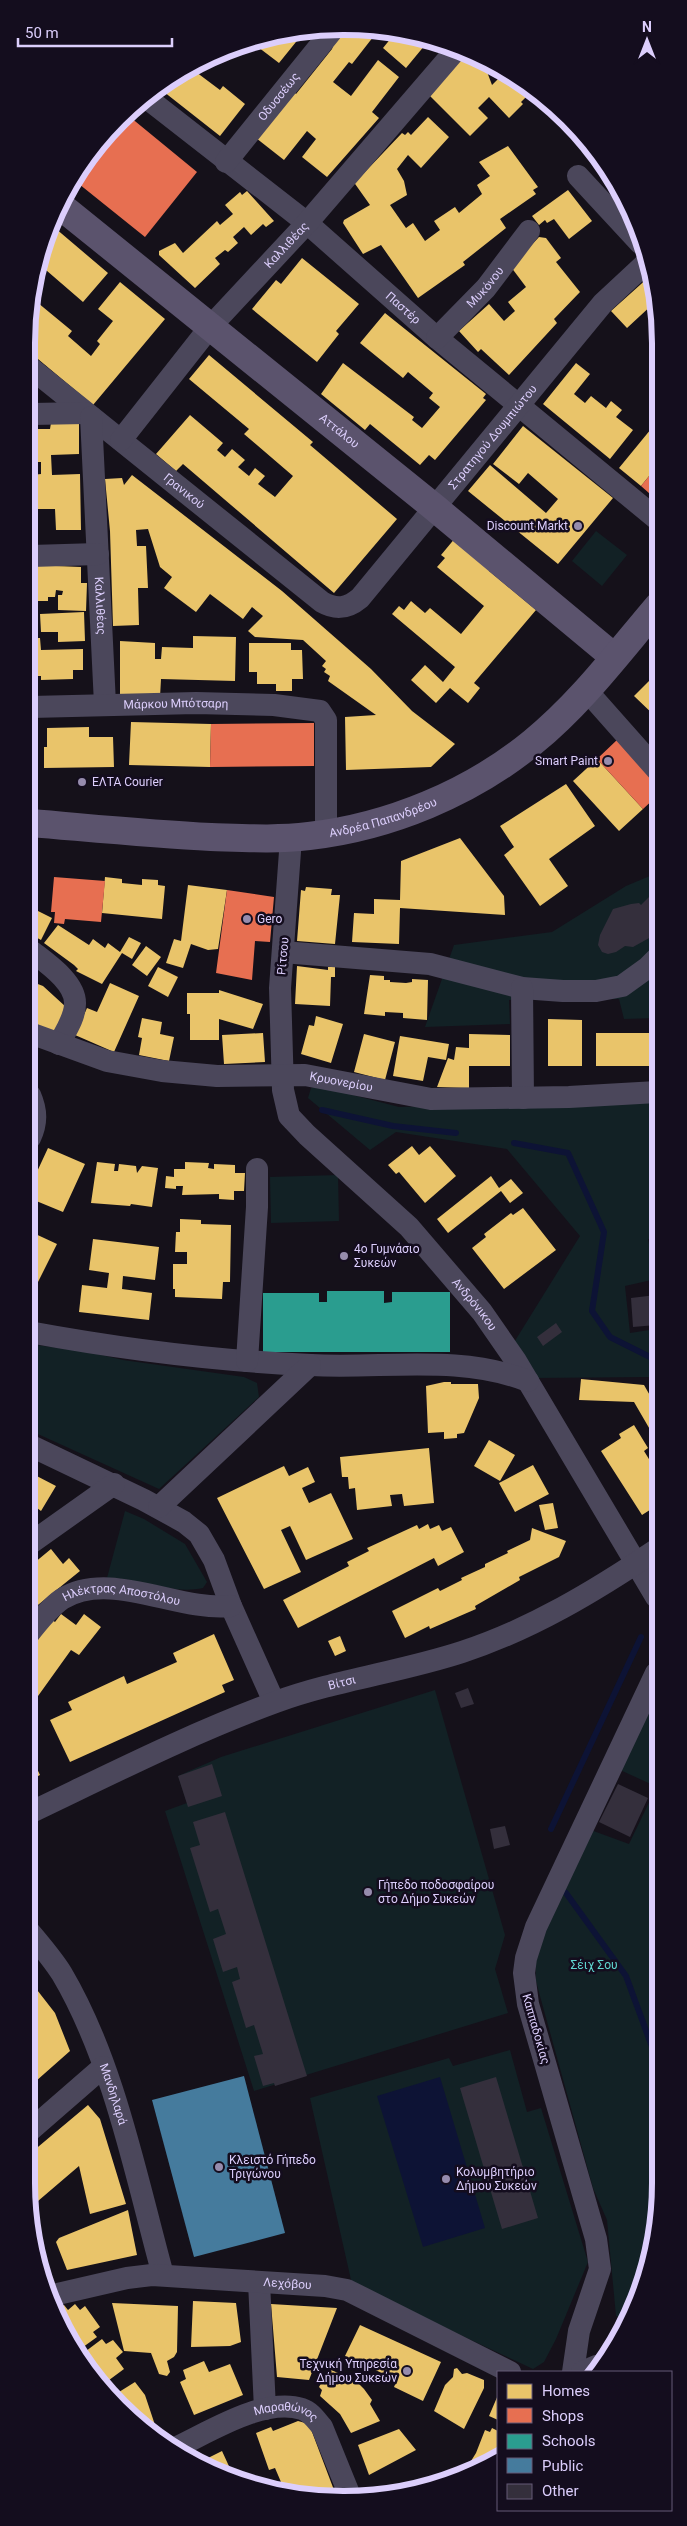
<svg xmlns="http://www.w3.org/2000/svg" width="687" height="2526" viewBox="0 0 687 2526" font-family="Roboto,sans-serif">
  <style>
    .green { fill: #122125 }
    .water { fill: #0d1335 }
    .homes { fill: #e9c46a }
    .shops { fill: #e76f51 }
    .schools { fill: #2a9d8f }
    .public { fill: #457b9d }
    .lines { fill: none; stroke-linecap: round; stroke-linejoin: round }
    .stream { stroke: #0d1335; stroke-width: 6 }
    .building { fill: #342f3c }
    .street { stroke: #4b475b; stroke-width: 22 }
    .secondary { stroke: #5b536d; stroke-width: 28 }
    .poi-dot { fill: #968cad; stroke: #140d1e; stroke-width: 2 }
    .labels { text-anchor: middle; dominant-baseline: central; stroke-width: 5; stroke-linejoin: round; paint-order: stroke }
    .street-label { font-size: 12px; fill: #dccefc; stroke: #140d1e }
    .poi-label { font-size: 12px; fill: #dccefc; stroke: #140d1e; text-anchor: start }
    .park-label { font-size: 12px; fill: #60d6d0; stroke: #140d1e }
    .rim { fill: none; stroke: #dccefc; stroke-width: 6 }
  </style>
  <rect width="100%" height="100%" fill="#15111a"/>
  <path class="green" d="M596,531L627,555L602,586L572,561Z
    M657,873V1018L624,1019L619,999L509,1000L510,1024L425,1027L454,945L552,932L626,886Z
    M318,1086L399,1107L657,1101L656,1239H648L656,1279L625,1286L630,1333L656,1329V1388L649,1377L532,1378L513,1344L580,1236L507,1149L396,1132L370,1150L308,1098L311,1088Z
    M338,1175L339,1221L271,1223L270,1177Z
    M29,1344L89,1352L123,1360L244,1377L257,1383L259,1397L159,1489L29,1430Z
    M125,1511L144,1519L185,1544L207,1582L203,1588C171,1595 140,1578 107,1578Z
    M435,1690L505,1935L495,1969L508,2013L254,2091L165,1811L187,1803L178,1776L221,1757Z
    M656,1695L655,1786L618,1769Z
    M655,1790V2244L626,2321L616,2316L607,2220L593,2188L540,1996L536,1981L535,1953L588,1829L629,1844Z
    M510,2050L527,2112L541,2108L588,2262L556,2339L544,2362L533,2369L386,2300L351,2280L310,2098L449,2058L453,2066Z"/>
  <path class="water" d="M440,2077L485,2228L423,2247L377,2096Z"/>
  <path class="homes" d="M281,32H295L300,37L279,63L254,44Z
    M338,32H377L352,64L349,62L333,82L351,96L378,60L399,77L372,112L379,118L327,177L302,157L316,139L307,131L284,160L256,138L294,92L296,94L332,49Z
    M396,32H405L431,42L427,47L425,45L406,68L383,48Z
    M460,53L483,61L492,85L503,74L526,97L521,102L523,104L509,118L489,97L478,108L488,118L470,136L426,92Z
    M192,69L220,90L223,86L245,104L220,136L159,88L167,80Z
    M428,117L449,137L421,168L408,155L397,169L404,181L407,195L390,205L406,228L413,223L425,241L440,230L434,221L455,207L459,213L482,194L477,185L490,176L479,162L508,146L538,187L533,190L536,194L500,219L506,228L463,262L465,265L418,298L381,245L363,254L343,223L344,220L370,205L353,181L364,173L402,133L405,135L408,132L411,135Z
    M568,190L592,221L569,239L554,219L547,223L545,220L539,225L532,216Z
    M247,191L274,221L266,227L263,224L251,235L244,227L233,237L238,243L228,252L225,250L215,258L220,264L195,288L159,255V251L175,243L183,253L217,221L220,225L233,214L225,205L240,192L242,195Z
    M55,228L108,273L83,302L39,264Z
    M539,237L546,238L561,258L556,262L580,292L554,319L557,323L509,375L481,349L478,352L459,331L489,304L504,321L515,311L508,302L526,287L511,267Z
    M302,258L359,304L336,331L339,334L317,362L252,309L276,280L281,284Z
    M650,276L658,307L654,303L627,328L611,311Z
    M120,282L165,319L93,405L32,354V298L72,331L68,336L91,356L100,344L97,341L113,321L98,309Z
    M385,313L486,394L483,398L486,400L435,460L429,455L420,465L370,424L365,430L321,394L343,363L414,417L412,420L422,428L440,407L429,398L433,393L408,372L403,378L360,343Z
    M209,355L313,442L310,445L397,519L334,593L183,464L176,471L156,454L190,415L223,443L217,450L225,457L232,449L245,460L238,467L249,476L255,468L265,476L258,484L275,497L293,476L244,434L249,429L189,379Z
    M576,363L590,374L574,394L585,403L591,396L606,408L611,401L622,410L616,417L633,430L610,459L543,404Z
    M51,423H79V454L51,455L52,475L80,474L81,530H56L55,509H32V475L41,474V462H32V429H50Z
    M523,426L613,498L558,564L468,491L490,465L546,513L558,499L528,473L519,484L493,464Z
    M651,429L658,435V465L641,486L619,468Z
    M132,475L282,591L371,669L412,711L455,744L431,767L346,770L345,717L376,715L328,681L330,676L324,672L326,669L322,666L326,661L303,640L255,637L248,631L263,616L252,607L243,619L210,594L196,612L164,588L172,577L160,567L148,529L136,530L137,546H146L148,588H138L139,625L113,626L110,531L105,479L122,478L124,485Z
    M456,537L492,567L489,571L536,610L474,683L480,688L468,703L450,688L436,703L411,680L425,665L443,682L455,667L392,614L399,606L404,610L411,601L425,613L430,608L461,634L484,606L437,567L445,558L441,555Z
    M31,565L81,567V583H87L86,611L58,610V595H62L63,591L56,590L55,597H48V601H33V618H31Z
    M84,612L85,641L58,642V632H41L40,614Z
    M193,636L236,637L235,681L161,679L160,697L120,696V641L155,643V659H161L162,647L193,648Z
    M31,638H40L41,650L83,649V670H73V679L41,680V676H31Z
    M249,643H291V650H302L303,679H292V691H276V684H257V672H249Z
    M657,673V718L634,696Z
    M131,722L211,724L210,767L129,765Z
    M89,727V737H113L114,767L44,768V747H47V728Z
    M597,759L643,809L619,831L573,781Z
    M566,784L595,826L549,859L568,886L540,906L504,855L514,847L500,826Z
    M460,838L504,896L505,915L400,908L399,944L352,942L354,913L374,914V899L400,900L401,861Z
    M105,877L122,879V883L142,885V879L158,880V885L165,886L162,919L102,913Z
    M188,885L227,890L218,949L208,950L191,944L183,968L166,963L174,939L181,941Z
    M306,887L332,889L331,895H340L335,944L297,941L301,890L305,891Z
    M30,907L52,918L41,940L30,934Z
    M58,925L89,945L93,939L105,948L108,943L120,952L129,937L141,943L132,959L122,953L102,984L76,971L78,969L74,965L44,943Z
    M146,946L161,957L147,976L132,965Z
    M297,966L328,970V967H335V977H331L330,1006L295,1004Z
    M158,967L178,977L168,997L148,986Z
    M370,975L384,976V980H390V982L406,983L412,982V979L428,980L427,1020L403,1018V1013L385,1012V1016L364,1014Z
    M30,981L43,986L66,1007L58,1033L30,1022Z
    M110,983L139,996L114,1052L75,1035L87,1008L97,1012Z
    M219,990L263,1004L253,1029L219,1019V1040H190V1014H187V993H219Z
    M316,1016L343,1024L331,1063L301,1054L309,1025L314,1026Z
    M142,1018L162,1022L160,1034L174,1037L169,1061L139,1055L142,1038L138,1037Z
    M548,1019L582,1020V1066H548Z
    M263,1033L265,1062L224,1064L222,1035Z
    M596,1033H657V1066H596Z
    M364,1034L395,1042L385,1080L354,1072Z
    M469,1034L510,1035V1066H469V1088L437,1087L448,1058L454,1060L456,1047L469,1048Z
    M400,1036L449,1044L446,1060L428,1057L423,1081L393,1076Z
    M412,1146L419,1155L430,1146L456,1176L425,1203L399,1172L396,1174L388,1165Z
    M48,1148L85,1164L63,1212L29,1198V1189Z
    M97,1162L115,1164L114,1171H118L119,1164L136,1166L137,1173L142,1166L158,1168L152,1207L131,1204L130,1206L91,1203Z
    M185,1162L209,1163L208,1168L214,1169V1164L235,1165V1173H245L244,1191H234V1200L219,1199V1194L182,1195L183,1186H176V1189L165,1188L166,1176L174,1177V1169H185Z
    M491,1176L499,1188L511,1179L523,1193L510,1203L501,1191L448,1233L437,1219Z
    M523,1208L556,1250L504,1289L472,1248L486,1237L484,1234L511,1213L513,1215Z
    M180,1219L201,1220V1224L231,1225L230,1282H223L222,1299L175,1297V1289H173V1264H187V1252H175L176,1232H180Z
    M29,1231L57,1244L31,1296L29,1295Z
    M93,1239L159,1247L155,1280L123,1276L122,1289L152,1293L149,1320L79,1312L82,1285L107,1288L109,1273L89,1270Z
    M581,1379L644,1385L656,1406V1431L652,1433L634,1402L579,1400Z
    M444,1382H451V1384H478L479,1398L464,1433L457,1434V1438L444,1439V1432L428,1433L426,1386Z
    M634,1425L648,1448L644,1451L652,1464L656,1461V1506L642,1515L601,1451L621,1438L619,1434Z
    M489,1440L515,1455L500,1481L474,1466Z
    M429,1448L434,1503L404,1506L402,1494L390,1495L392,1506L357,1510L355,1488L349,1489L348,1477H342L340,1457Z
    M533,1465L549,1494L515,1512L499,1483Z
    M284,1466L289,1476L308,1467L315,1482L302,1488L309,1503L331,1493L353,1539L306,1560L290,1526L281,1530L301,1572L264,1589L217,1498Z
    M29,1472L56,1486L41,1511L33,1505L28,1510Z
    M553,1503L558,1528L545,1530L539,1505Z
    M428,1524L430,1529L439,1525L442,1531L451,1527L464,1552L438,1566L434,1558L298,1628L283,1600L349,1566L347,1562L369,1551L367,1548L417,1525L419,1529Z
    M532,1528L566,1541L559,1557L519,1577L520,1580L475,1606L476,1609L430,1629L429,1626L405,1638L392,1611L438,1588L440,1591L462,1580L461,1578L485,1567V1564L508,1553L507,1551L530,1540Z
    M51,1549L63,1564L69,1558L80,1571L28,1613V1581L34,1576L28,1568Z
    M61,1614L76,1625L84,1614L101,1627L79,1655L71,1650L28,1710V1649L51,1619L55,1622Z
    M214,1634L234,1680L222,1685L225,1692L70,1762L50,1720L72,1710L68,1702L124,1676L127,1684L177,1662L173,1653Z
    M340,1636L346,1651L335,1656L328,1641Z
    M28,1750L40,1775L28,1781Z
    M27,1977L55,2013L70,2051L27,2089V2035L36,2027L29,2017L27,2019Z
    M88,2105L100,2119L126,2204L90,2214L79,2166L31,2207L26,2182V2157Z
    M128,2210L137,2255L67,2270L56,2242L59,2238Z
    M193,2301L236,2303L241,2342L230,2346L191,2347Z
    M112,2303L178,2306L177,2352L174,2357L167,2361L170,2372L167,2376L159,2374L151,2353L124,2351Z
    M75,2304L80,2310L85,2306L100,2327L93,2332L97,2337L79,2350L53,2308L57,2310L64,2305L68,2310Z
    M271,2304L337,2308L309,2380L277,2377Z
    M360,2325L441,2362L423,2401L394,2387L397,2380L345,2356Z
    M102,2339L106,2344L113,2340L123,2352L116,2358L124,2369L101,2386L82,2354Z
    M204,2361L209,2372L230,2364L243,2395L194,2415L180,2382L186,2379L183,2370Z
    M457,2368L462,2374L467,2373L484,2380V2388L464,2429L434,2411L445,2385L453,2377L454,2369Z
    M329,2369L356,2381L364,2389L372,2400L370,2404L380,2421L351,2433L340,2414L320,2396L322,2390L319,2387Z
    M135,2382L145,2395L156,2428L154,2429L111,2397Z
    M498,2395V2420L489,2416Z
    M298,2421L309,2424L337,2498L322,2499L284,2489L275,2468L269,2470L256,2433L271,2427L273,2431Z
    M492,2428L498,2431V2453L466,2469L476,2453L485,2430L490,2432Z
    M399,2429L416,2450L369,2475L358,2445Z
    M222,2451L233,2475L203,2467L198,2463Z"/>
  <path class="shops" d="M130,117L197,172L145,237L74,180L80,167Z
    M658,465V501L641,486Z
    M314,723V766L210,767L211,724Z
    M618,739L657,782V796L643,809L597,759Z
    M54,877L105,881L101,922L65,919L64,924L54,923L55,912H51Z
    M227,890L274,897L270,942L255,941L252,980L216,973Z"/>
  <path class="schools" d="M327,1291H384V1303L392,1302V1292H450V1352H263V1293H319V1302H327Z"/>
  <path class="public" d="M244,2076L285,2233L194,2257L152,2100Z"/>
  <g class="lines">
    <path class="stream" d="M322,1110L393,1126L456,1133
      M514,1143L568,1153L604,1232L592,1311L610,1337L656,1360
      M551,1829L641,1637
      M566,1893L626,1976L655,2055"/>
  </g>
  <path class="building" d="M657,889V926L651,937L633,947L625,946L616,952L608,954L602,952L598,945L600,935L613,909L631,904L639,903L641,905Z
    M656,1295V1325L633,1327L631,1298Z
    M556,1323L562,1332L543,1346L537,1337Z
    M468,1688L474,1704L461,1708L455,1693Z
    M212,1764L222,1796L188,1807L178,1776Z
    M618,1784L648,1798L630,1837L599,1822Z
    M225,1812L307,2076L275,2086L274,2083L263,2086L254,2056L263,2054L254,2025L246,2028L232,1982L240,1979L237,1967L223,1972L213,1939L226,1934L218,1909L210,1912L190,1848L200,1845L193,1822Z
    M505,1826L510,1845L494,1849L490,1829Z
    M496,2077L538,2218L502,2229L460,2088Z"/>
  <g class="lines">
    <g class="street">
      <path id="s1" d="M148,99L307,223L437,338L658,520"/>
      <path id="s2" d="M226,162L331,32"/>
      <path d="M578,176L640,243"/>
      <path id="s3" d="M437,338L486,288L529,231"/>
      <path id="s4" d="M32,369L322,602C336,610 347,609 360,598L603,303L646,263"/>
      <path d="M32,414L85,413"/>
      <path id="s5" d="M91,417L105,704"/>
      <path id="s6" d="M121,440L210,327L307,223L455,51"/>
      <path d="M31,556L98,554"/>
      <path d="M587,691L657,770"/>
      <path id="s7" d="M31,707L196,703L274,705L320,711L326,720V833"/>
      <path id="s8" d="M291,838L280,988L283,1090L289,1116L307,1135L409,1227L482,1312L516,1361L656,1597"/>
      <path d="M30,950C45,962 76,982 75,1004C75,1018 65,1032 59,1044"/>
      <path d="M283,952L430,964L522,988L563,991H596L622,986L647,968L657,958"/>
      <path d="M522,988L523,1098"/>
      <path id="s9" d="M30,1033L107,1061L162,1071L217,1076L305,1075L431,1099L569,1097L657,1092"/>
      <path d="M30,1138C37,1123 37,1111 30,1095"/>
      <path d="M29,1332C121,1349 217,1361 311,1365C383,1369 459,1354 528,1381"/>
      <path d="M247,1361L257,1207V1169"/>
      <path d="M29,1445L144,1500L184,1522L199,1534L214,1560L231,1606L274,1702"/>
      <path d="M159,1507L310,1365"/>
      <path d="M28,1545L114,1484"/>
      <path id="s10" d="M28,1635C38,1622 49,1608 62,1599C110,1569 178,1612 231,1606"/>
      <path id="s11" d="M27,1814C109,1775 191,1733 276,1702C336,1680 401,1672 462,1652C532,1629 595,1591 656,1550"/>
      <path id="s12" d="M27,1929C39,1943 52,1958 62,1974C114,2062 136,2177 163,2275"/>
      <path d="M26,2134L103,2067"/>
      <path d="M259,2282L265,2409"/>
      <path id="s13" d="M49,2296L127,2278L152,2275L325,2286L347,2290L510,2372"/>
      <path d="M573,2372L579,2331L600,2269L596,2239L528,2004L524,1973L526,1958L536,1927L656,1673"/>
      <path d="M582,2372L596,2366"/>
      <path id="s14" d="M177,2447C211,2431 264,2397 302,2409C311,2412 316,2420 322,2427L350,2496"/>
    </g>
    <g class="secondary">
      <path id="s15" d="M63,208L435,508L614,657"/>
      <path id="s16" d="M31,823C91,828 151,834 211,837C244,838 277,840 309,836C389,827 471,793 533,742C581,703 618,653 658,606"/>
    </g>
  </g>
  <g class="poi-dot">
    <circle cx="578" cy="526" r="5"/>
    <circle cx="608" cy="761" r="5"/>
    <circle cx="82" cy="782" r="5"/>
    <circle cx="247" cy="919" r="5"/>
    <circle cx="344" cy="1256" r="5"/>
    <circle cx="368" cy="1892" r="5"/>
    <circle cx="219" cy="2167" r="5"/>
    <circle cx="446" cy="2179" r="5"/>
    <circle cx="407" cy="2371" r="5"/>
  </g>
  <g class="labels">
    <g class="street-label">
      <text stroke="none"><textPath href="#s2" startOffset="84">Οδυσσέως</textPath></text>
      <text stroke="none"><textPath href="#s6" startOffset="256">Καλλιθέας</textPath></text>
      <text stroke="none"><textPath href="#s3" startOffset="70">Μυκόνου</textPath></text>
      <text stroke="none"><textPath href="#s1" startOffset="330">Παστέρ</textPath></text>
      <text stroke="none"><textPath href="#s15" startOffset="355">Αττάλου</textPath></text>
      <text stroke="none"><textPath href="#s4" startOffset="622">Στρατηγού Δουμπιώτου</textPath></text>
      <text stroke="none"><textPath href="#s4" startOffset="195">Γρανικού</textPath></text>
      <text stroke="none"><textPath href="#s5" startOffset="189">Καλλιθέας</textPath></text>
      <text stroke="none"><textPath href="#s7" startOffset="145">Μάρκου Μπότσαρη</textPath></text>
      <text stroke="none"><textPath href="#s16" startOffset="355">Ανδρέα Παπανδρέου</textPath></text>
      <text transform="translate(283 956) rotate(-85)">Ρίτσου</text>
      <text stroke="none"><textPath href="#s9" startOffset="318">Κρυονερίου</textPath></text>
      <text stroke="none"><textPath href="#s8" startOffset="544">Ανδρόνικου</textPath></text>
      <text stroke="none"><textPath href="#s10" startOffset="111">Ηλέκτρας Αποστόλου</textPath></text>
      <text stroke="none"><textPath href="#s11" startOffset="342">Βίτσι</textPath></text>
      <text transform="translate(536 2029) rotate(74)">Καππαδοκίας</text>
      <text stroke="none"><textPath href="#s12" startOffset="188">Μανδηλαρά</textPath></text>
      <text stroke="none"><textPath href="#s13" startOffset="241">Λεχόβου</textPath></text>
      <text stroke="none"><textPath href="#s14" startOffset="118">Μαραθώνος</textPath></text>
    </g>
    <g class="poi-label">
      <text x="568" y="526" text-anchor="end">Discount Markt</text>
      <text x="598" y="761" text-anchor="end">Smart Paint</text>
      <text x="92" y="782">ΕΛΤΑ Courier</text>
      <text x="257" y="919">Gero</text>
      <text x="354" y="1249">4ο Γυμνάσιο<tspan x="354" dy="14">Συκεών</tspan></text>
      <text x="378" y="1885">Γήπεδο ποδοσφαίρου<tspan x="378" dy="14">στο Δήμο Συκεών</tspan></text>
      <text x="229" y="2160">Κλειστό Γήπεδο<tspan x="229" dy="14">Τριγώνου</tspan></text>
      <text x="456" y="2172">Κολυμβητήριο<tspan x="456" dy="14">Δήμου Συκεών</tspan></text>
      <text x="397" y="2364" text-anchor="end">Τεχνική Υπηρεσία<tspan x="397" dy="14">Δήμου Συκεών</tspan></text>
    </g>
    <g class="park-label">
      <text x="594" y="1965">Σέιχ Σου</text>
    </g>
  </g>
  <path d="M0 0H687V2526H0ZM343 35H344A308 308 0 0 1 652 343V2183A308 308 0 0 1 344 2491H343A308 308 0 0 1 35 2183V343A308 308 0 0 1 343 35Z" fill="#140d1e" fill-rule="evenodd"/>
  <path class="rim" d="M343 35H344A308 308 0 0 1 652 343V2183A308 308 0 0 1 344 2491H343A308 308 0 0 1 35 2183V343A308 308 0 0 1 343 35Z"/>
  <rect x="497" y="2371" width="175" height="140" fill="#140d1e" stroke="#645a77"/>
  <rect x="507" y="2384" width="25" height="15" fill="#e9c46a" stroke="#645a77"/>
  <text x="542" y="2396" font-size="15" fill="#dccefc">Homes</text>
  <rect x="507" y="2408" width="25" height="15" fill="#e76f51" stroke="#645a77"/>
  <text x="542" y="2421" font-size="15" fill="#dccefc">Shops</text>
  <rect x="507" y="2434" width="25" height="15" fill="#2a9d8f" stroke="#645a77"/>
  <text x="542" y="2446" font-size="15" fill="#dccefc">Schools</text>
  <rect x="507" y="2458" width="25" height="15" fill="#457b9d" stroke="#645a77"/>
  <text x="542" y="2471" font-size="15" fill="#dccefc">Public</text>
  <rect x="507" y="2484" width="25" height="15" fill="#342f3c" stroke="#645a77"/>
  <text x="542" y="2496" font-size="15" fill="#dccefc">Other</text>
  <g transform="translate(647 40)" stroke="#140d1e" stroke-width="4" paint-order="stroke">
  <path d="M0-4L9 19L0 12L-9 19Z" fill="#dccefc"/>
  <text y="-8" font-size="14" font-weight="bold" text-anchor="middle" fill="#dccefc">N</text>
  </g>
  <path d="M18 38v8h154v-8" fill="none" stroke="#dccefc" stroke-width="2.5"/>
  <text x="25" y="38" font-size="15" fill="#dccefc" stroke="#140d1e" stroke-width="4" paint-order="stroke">50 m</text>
</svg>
